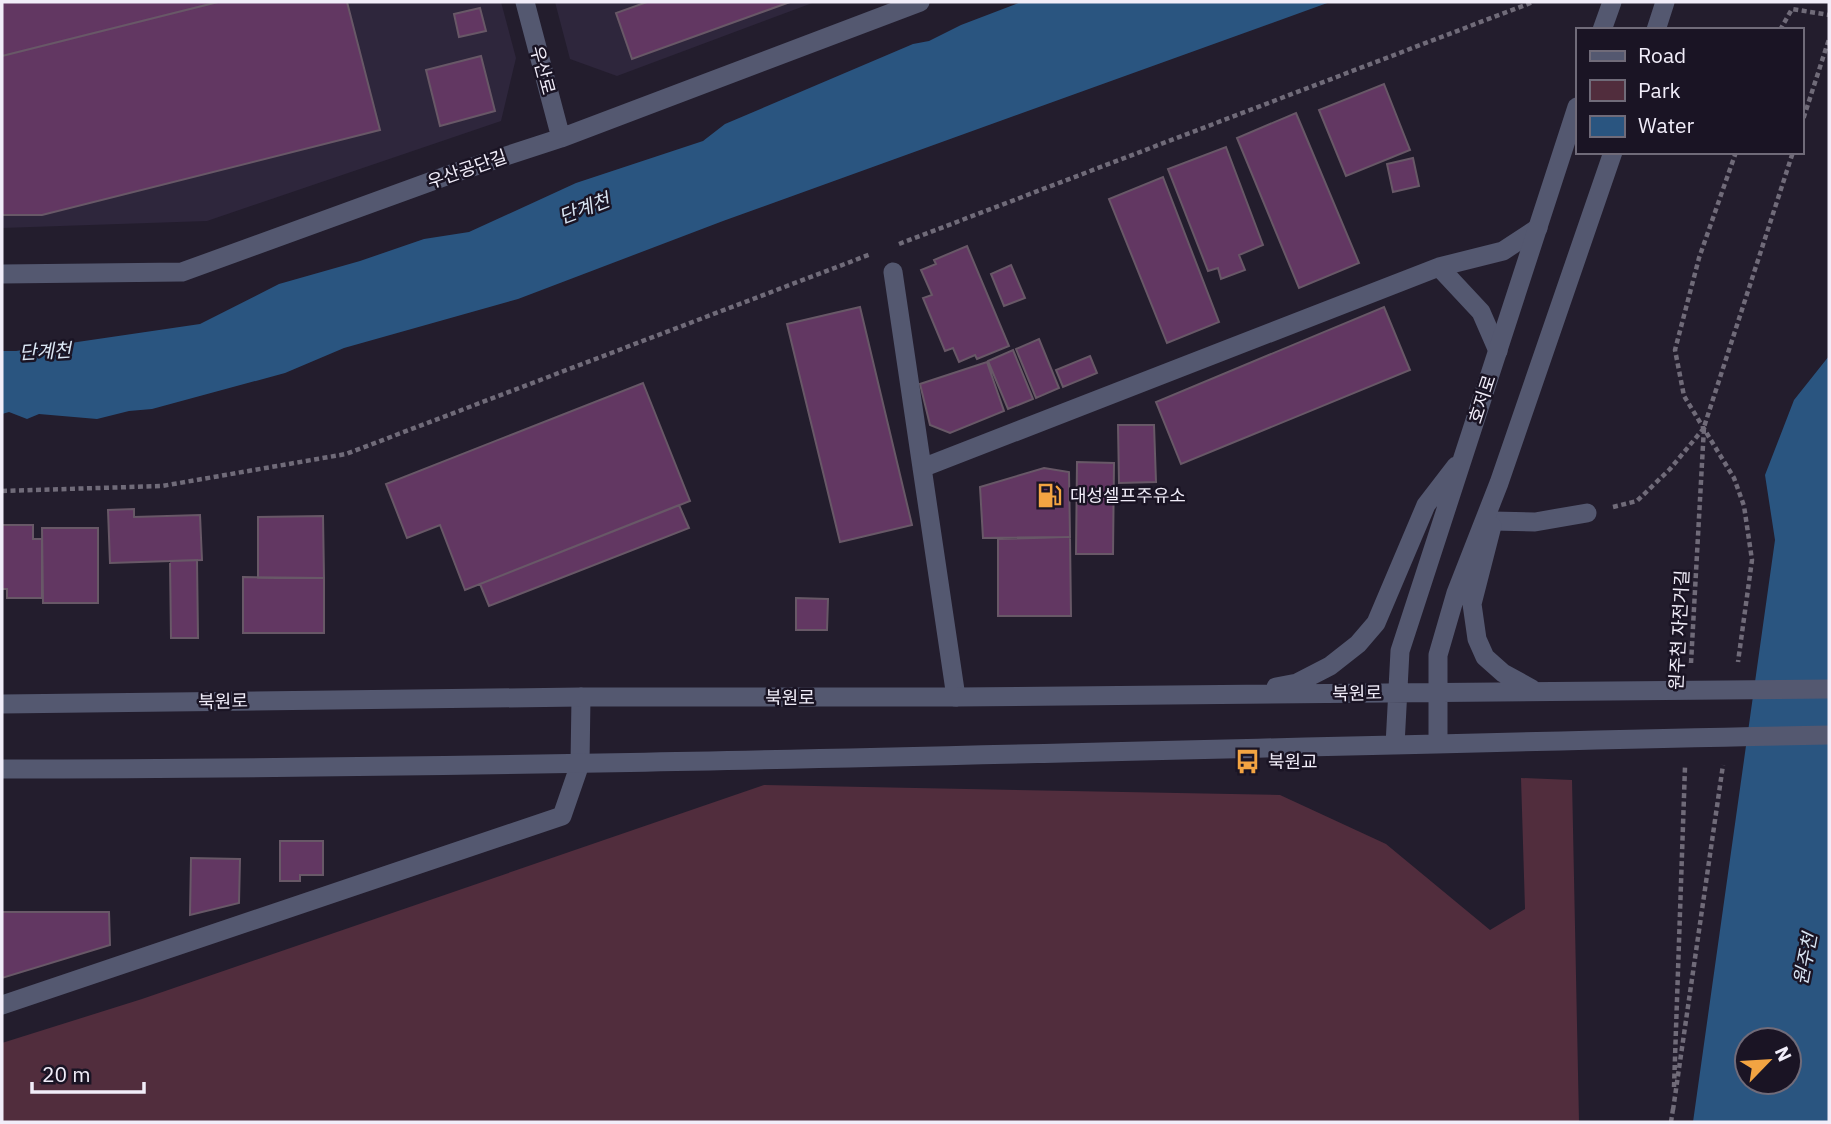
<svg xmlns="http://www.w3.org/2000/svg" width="1831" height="1124" viewBox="0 0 1831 1124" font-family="'IBM Plex Sans','Noto Sans KR',sans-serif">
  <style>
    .built { fill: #2e263c }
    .green { fill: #512d3d }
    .water { fill: #2a5580; fill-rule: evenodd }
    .building { fill: #623762; stroke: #685867; stroke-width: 2 }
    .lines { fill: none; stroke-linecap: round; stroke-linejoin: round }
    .path { stroke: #706b79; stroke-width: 4.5; stroke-dasharray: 5 3.5; stroke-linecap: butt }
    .service { stroke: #545870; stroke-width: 19 }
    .minor { stroke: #545870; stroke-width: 19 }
    .tertiary { stroke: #545870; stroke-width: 19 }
    .labels { text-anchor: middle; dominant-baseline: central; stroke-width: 5; stroke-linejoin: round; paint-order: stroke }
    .street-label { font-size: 18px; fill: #f1edf9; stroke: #1a1424 }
    .poi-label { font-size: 18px; fill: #f1edf9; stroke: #1a1424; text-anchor: start }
    .water-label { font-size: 19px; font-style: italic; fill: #d9e5f3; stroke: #1a1424 }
  </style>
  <rect width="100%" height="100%" fill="#231d2d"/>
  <path class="built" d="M2,2H501L516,58L501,121L207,221L2,228Z
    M555,2H815L617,76L570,59Z"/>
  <path class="green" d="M1521,778L1572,780L1579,1122H2V1043L142,999L764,785L1280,795L1386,844L1490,930L1525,909Z"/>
  <path class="water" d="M1021,2H1330L723,221L518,299L344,348L285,373L152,409L129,411L97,419L39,414L27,419L9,412L2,414V351H16L200,324L279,284L360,261L424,239L469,232L576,183L703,141L725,124L913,44L929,41L961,25Z
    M1829,356V1122H1693L1775,540L1765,475L1794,400ZM1747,1040H1789V1082H1747Z"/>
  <path class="building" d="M2,2H218L2,56Z
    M218,2H347L380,130L42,215H2V56Z
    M647,2H790L632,59L616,13Z
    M480,8L486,31L459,37L454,14Z
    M481,56L495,111L440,126L426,70Z
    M1384,84L1410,150L1346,176L1319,110Z
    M1296,113L1359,263L1299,288L1237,138Z
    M1226,147L1263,245L1239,255L1245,270L1221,279L1218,268L1208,271L1168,169Z
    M1413,158L1419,186L1393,192L1387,164Z
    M1163,177L1219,322L1167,343L1109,199Z
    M967,246L1009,346L977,359L975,355L959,362L953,348L945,351L923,298L932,295L921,270L936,264L934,260Z
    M1011,265L1025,298L1004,306L991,274Z
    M860,307L912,525L840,542L787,324Z
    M1384,307L1410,370L1181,464L1156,402Z
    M1039,339L1059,388L1036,398L1016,349Z
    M1013,350L1033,399L1008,409L988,361Z
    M1090,356L1097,373L1063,387L1056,370Z
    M987,362L1004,411L950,433L930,425L920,384Z
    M643,383L690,501L465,590L440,525L407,538L386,484Z
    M1118,425H1154L1156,482L1119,483Z
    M1077,462L1114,463L1113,554H1076Z
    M1044,468L1069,472L1070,537L983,538L980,487Z
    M679,505L689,528L489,606L480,584Z
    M134,509V517L200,515L202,560L110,563L108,510Z
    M323,516L324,578H258V517Z
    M2,525H33V539H42V598H7V589H2Z
    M42,528H98V603H43Z
    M1070,537L1071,616H998V539Z
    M197,560L198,638H171L170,561Z
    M243,577L324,578V633H243Z
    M796,598L828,599L827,630H796Z
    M280,841H323V875H300V881H280Z
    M191,858L240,859L239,903L190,915Z
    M2,912H109L110,945L2,978Z"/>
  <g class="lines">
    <path class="path" d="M1780,30L1792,9L1829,15
      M1801,126L1829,39
      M1736,152L1699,258L1675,350L1684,396L1734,478L1744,506L1752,560L1738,662
      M899,244L1533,2
      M2,491L162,486L346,454L871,254
      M1613,507L1637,501L1670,469L1704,428
      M1691,663L1704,427L1793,152
      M1674,1087L1685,767
      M1673,1110L1723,765
      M1671,1122L1673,1109"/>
    <path class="service" d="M1439,267L1481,312L1498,351
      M893,272L956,697
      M922,468L1439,267L1503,251L1538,228
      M1493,521L1535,522L1587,513"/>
    <path class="minor" d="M2,1005L562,816L580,764L581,697"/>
    <path class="tertiary" d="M525,2L561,138
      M1602,30L1612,2
      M1656,30L1665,2
      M2,274L182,272L457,172L561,138L920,2
      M1492,526L1472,604L1477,639L1485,657L1503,673L1532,689
      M1276,687L1297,683L1330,666L1358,644L1376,623L1426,505L1456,466
      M2,704L581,697H956L1829,689
      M1438,744V655L1456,593L1499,483L1613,152
      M1395,745L1400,651L1577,107
      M2,769C611,769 1220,747 1829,735"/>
  </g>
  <defs>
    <symbol id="fuel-bare" viewBox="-9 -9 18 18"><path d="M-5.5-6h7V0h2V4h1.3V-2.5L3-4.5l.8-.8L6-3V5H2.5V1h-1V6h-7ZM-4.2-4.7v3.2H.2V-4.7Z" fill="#f3a442" stroke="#1a1424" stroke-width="2.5" paint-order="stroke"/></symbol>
    <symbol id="bus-bare" viewBox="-9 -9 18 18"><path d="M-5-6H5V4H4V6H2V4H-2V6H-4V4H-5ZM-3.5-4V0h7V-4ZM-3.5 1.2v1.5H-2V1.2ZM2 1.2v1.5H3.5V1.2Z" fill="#f3a442" stroke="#1a1424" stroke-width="2.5" paint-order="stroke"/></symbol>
  </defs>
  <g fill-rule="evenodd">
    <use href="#fuel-bare" x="1032" y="478" width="35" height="35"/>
    <use href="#bus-bare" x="1230" y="744" width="35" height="35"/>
  </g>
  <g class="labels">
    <g class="street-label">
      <text transform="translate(543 70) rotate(75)">우산로</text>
      <text transform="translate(467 169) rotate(-19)">우산공단길</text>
      <text transform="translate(1482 399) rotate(-72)">호저로</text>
      <text transform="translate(1679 630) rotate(-87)">원주천 자전거길</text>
      <text transform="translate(1357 693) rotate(-1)">북원로</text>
      <text x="790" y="697">북원로</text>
      <text transform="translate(223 701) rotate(-1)">북원로</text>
    </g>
    <g class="poi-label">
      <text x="1070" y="495">대성셀프주유소</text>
      <text x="1268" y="761">북원교</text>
    </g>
    <g class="water-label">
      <text transform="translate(584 208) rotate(-21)">단계천</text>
      <text transform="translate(45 351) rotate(-3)">단계천</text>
      <text transform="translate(1805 959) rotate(-79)">원주천</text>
    </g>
  </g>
  <rect width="1831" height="1124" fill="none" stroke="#f1edf9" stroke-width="7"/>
  <rect x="1576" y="28" width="228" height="126" fill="#1a1424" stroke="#706b79" stroke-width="2"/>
  <rect x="1590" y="51" width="35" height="10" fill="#545870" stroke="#706b79" stroke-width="2"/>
  <text x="1638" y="63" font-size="21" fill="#f1edf9">Road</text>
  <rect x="1590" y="80" width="35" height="21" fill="#512d3d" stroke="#706b79" stroke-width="2"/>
  <text x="1638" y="98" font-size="21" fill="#f1edf9">Park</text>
  <rect x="1590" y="116" width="35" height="21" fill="#2a5580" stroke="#706b79" stroke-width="2"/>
  <text x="1638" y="133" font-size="21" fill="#f1edf9">Water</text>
  <g transform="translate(1768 1061) rotate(65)"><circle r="33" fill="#1a1424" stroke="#706b79" stroke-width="2"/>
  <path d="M0-5L12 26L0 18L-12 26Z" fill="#f3a442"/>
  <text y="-10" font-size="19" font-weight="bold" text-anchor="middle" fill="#f1edf9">N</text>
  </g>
  <path d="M32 1082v10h112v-10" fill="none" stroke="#f1edf9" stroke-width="3.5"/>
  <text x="42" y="1082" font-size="21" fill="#f1edf9" stroke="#1a1424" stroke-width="5" paint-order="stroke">20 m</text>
</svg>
